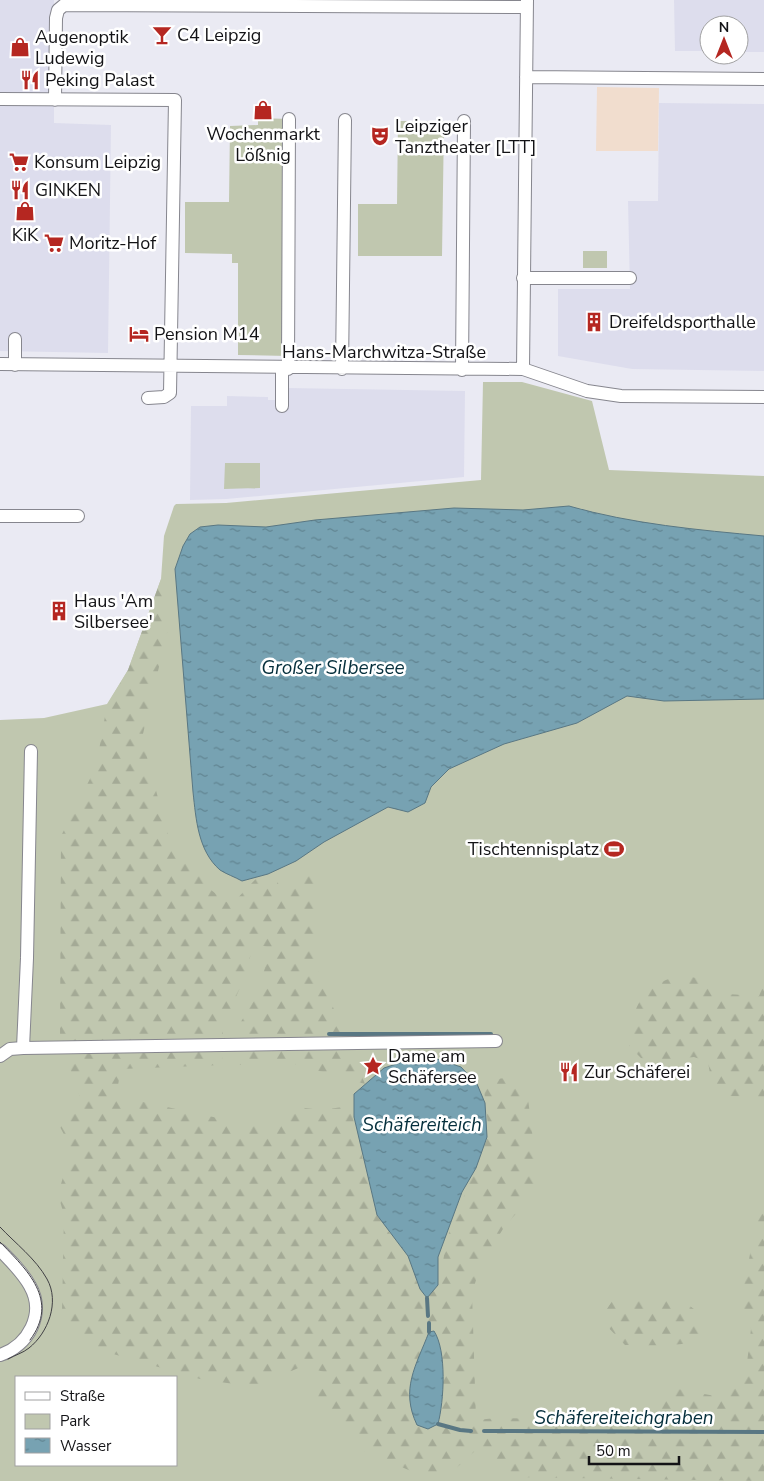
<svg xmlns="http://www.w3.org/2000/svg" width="764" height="1481" viewBox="0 0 764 1481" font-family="'Nunito Sans',sans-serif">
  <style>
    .built { fill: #dddded }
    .industrial { fill: #f1ddce }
    .green { fill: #c0c7af; fill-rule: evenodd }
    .forest { fill: url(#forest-firs) }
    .water { fill: url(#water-ripples); stroke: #597783 }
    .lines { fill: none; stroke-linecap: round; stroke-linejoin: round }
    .stream { stroke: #597783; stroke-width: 4 }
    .minor-casing { stroke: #86868e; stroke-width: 14 }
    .minor { stroke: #fff; stroke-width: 12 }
    .tram { stroke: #404044; stroke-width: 1 }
    .labels { text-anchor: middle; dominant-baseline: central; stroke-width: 5; stroke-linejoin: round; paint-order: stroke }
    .poi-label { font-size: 18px; fill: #131316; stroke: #fff; text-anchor: start }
    .street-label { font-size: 18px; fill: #131316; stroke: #fff }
    .water-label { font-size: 19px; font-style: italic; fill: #052f3c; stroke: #fff }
  </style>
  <defs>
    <pattern id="forest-firs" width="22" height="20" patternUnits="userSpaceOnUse" patternTransform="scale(1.25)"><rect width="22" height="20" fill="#c0c7af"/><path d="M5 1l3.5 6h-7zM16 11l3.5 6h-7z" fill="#a4aa96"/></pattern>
    <pattern id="water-ripples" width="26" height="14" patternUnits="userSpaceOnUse" patternTransform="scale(1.25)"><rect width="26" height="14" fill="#77a2b2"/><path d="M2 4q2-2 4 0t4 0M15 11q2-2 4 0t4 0" fill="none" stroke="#608390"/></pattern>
  </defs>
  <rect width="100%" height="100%" fill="#eaeaf3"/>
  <path class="built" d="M0,0H54V123L111,125L108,353L0,351Z
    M674,0H764V52H739V25H709V51H675Z
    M659,103L764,104V371L632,369L558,356V289H630L628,201H658Z
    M287,388L465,391L464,477L226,499L190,500L191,406H227V396L268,397V400H278Z"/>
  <path class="industrial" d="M597,87L659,88L658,151H596Z"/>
  <path class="green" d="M258,118L289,119L288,356L238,355V263H232V254L185,253V202H229L230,126L258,125Z
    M398,121H444L442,256H358V204H397Z
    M583,251H607V268H583Z
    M483,382H522L592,401L609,470L764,476V1481H0V720L44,718L107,704L128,670L161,579L164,536L174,506L176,504L226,503L481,480ZM16,1377H176V1465H16Z
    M225,463H260V488L224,489Z"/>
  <path class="forest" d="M161,579L169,625L142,738L169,839L211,890L231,905L268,866L286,897L308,874L318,877V971L365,1084L284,1061L240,1065L231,1038L258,994L270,948L254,943L244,979L223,1026L222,1065L121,1069L116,1096L273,1130L290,1106L321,1110L350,1106L376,1214L406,1256L424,1299L439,1285L447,1238L489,1134L483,1081L512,1077L528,1099L536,1163V1190L503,1229L481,1264L472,1293L476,1420L497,1418L650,1420L654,1404L673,1388L720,1397L734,1383L747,1363L751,1329L741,1301L759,1207L764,1200V1481L507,1477L476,1450L451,1473L418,1474L364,1451L317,1401L324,1372L303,1366L254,1387L200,1379L89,1347L62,1312L64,1215L58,1194L67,1164L68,1142L59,1125L66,1112L69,1098L80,1097L60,1041L61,836L96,767L107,705L128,670Z
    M680,975L697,978L707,987L727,994L759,996L764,983V1097L727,1096L713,1091L708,1062L694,1057L658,1061L641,1058L629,1046C632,1007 640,987 680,975Z
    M661,1299C686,1303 706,1305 699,1337C696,1339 692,1342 689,1343C683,1345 634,1346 625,1345L604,1323L606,1310L613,1300Z"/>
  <path class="water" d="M569,506C632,524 698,530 764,536V699L664,701L627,696L577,723L504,744L449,769L431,787L425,803L408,812L388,807L324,842L296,861L268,874L242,881C235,877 226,874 220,870C198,851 196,819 193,792L175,569L183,546L190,534L200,527L218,525L266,527L315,520L454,508L523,510Z
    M415,1058L437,1059L461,1067L477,1084L485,1103L487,1137L476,1168L462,1192L438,1257V1285L427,1298L420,1289L408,1256L377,1215L354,1117V1094L384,1068Z
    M434,1331C447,1351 444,1401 438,1424L428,1429L417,1425C400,1389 416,1366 429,1332Z"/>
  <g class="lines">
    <path class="stream" d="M329,1034H491
      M427,1298L428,1316
      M429,1323V1332
      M438,1424L460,1430L471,1431
      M484,1431L764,1432"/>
    <defs>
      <path id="minor" d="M526,77L764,79
        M0,99L175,100L170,393L164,397L148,398
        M55,100L56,18L58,10L64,5L527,7
        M523,278H630
        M0,364L523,369L587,391L621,396L764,397
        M15,365V339
        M288,369L289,119
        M342,369L345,120
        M523,369L527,0
        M462,370L464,121
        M282,406V369
        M0,516H78
        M23,1048L27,958L31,751
        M0,1056L10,1049L23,1048L496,1041
        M0,1250C11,1261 23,1273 30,1286C46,1314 28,1346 0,1355"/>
    </defs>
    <use href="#minor" class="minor-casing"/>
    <use href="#minor" class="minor"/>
    <path class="tram" d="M0,1227C15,1243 36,1259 47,1279C60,1302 48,1333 29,1348C23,1353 15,1355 8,1359
      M0,1242C27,1270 60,1300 30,1340"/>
  </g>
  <defs>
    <symbol id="bar-bare" viewBox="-9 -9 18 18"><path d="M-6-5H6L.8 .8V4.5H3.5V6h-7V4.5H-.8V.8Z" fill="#b52721" stroke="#fff" stroke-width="2.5" paint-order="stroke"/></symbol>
    <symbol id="shop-bare" viewBox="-9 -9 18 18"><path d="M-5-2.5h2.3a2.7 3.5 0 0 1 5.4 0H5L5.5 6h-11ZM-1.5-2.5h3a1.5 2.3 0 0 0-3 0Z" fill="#b52721" stroke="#fff" stroke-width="2.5" paint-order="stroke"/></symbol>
    <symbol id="restaurant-bare" viewBox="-9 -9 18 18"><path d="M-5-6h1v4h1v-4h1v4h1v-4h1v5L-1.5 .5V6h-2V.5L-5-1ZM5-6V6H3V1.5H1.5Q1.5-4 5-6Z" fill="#b52721" stroke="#fff" stroke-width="2.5" paint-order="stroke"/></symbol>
    <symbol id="theatre-bare" viewBox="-9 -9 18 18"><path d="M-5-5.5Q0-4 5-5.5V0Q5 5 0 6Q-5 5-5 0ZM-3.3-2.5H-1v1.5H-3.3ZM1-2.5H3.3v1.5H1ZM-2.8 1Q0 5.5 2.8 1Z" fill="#b52721" stroke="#fff" stroke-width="2.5" paint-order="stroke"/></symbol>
    <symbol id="supermarket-bare" viewBox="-9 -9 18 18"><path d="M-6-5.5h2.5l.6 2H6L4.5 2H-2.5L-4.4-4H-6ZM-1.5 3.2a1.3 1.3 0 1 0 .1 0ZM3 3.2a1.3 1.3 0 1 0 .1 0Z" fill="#b52721" stroke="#fff" stroke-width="2.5" paint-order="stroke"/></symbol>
    <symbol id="building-bare" viewBox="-9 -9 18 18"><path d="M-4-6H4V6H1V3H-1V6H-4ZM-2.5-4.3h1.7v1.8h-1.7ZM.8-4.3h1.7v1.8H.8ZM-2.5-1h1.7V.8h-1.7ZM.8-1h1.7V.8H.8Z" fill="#b52721" stroke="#fff" stroke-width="2.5" paint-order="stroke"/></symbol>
    <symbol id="hotel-bare" viewBox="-9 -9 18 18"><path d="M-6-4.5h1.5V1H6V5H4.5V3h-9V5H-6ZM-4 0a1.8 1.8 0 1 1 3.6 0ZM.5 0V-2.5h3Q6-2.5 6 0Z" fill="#b52721" stroke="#fff" stroke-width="2.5" paint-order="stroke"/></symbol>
    <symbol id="stadium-bare" viewBox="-9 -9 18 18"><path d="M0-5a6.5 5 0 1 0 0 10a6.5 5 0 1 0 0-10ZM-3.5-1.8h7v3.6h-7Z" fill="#b52721" stroke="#fff" stroke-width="2.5" paint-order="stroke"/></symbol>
    <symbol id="sight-bare" viewBox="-9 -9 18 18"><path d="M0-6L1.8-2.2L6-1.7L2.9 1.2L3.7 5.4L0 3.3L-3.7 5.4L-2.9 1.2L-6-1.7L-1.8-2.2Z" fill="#b52721" stroke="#fff" stroke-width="2.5" paint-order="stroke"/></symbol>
  </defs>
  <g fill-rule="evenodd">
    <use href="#bar-bare" x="148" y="21" width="28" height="28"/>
    <use href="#shop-bare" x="6" y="33" width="28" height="28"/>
    <use href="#restaurant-bare" x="16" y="66" width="28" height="28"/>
    <use href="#shop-bare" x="249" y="96" width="28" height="28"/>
    <use href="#theatre-bare" x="366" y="122" width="28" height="28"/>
    <use href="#supermarket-bare" x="5" y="148" width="28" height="28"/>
    <use href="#restaurant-bare" x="6" y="176" width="28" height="28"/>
    <use href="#shop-bare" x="11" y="197" width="28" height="28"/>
    <use href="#supermarket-bare" x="40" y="229" width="28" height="28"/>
    <use href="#building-bare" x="580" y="308" width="28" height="28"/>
    <use href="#hotel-bare" x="125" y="320" width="28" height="28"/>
    <use href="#building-bare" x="45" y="597" width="28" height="28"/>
    <use href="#stadium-bare" x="600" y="835" width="28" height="28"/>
    <use href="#sight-bare" x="359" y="1052" width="28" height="28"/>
    <use href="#restaurant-bare" x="555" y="1058" width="28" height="28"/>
  </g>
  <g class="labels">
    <g class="poi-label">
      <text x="177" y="35">C4 Leipzig</text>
      <text x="35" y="37">Augenoptik<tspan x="35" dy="21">Ludewig</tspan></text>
      <text x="45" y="80">Peking Palast</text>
      <text x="395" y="126">Leipziger<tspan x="395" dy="21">Tanztheater [LTT]</tspan></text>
      <text x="263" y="134" text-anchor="middle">Wochenmarkt<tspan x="263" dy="21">Lößnig</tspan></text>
      <text x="34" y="162">Konsum Leipzig</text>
      <text x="35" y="190">GINKEN</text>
      <text x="25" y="235" text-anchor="middle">KiK</text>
      <text x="69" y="243">Moritz-Hof</text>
      <text x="609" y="322">Dreifeldsporthalle</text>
      <text x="154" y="334">Pension M14</text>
      <text x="74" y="601">Haus 'Am<tspan x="74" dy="21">Silbersee'</tspan></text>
      <text x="599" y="849" text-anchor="end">Tischtennisplatz</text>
      <text x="388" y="1056">Dame am<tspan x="388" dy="21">Schäfersee</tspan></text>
      <text x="584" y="1072">Zur Schäferei</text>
    </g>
    <g class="street-label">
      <text x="384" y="352">Hans-Marchwitza-Straße</text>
    </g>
    <g class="water-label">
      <text x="333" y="668">Großer Silbersee</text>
      <text x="422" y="1125">Schäfereiteich</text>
      <text x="624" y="1418">Schäfereiteichgraben</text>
    </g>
  </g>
  <rect x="15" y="1376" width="162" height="90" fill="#ffffff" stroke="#a1a1a2"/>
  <rect x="25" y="1392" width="25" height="8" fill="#ffffff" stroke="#a1a1a2"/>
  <text x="60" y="1401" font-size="15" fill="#131316">Straße</text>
  <rect x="25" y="1414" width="25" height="15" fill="#c0c7af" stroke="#a1a1a2"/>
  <text x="60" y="1426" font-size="15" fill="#131316">Park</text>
  <rect x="25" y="1438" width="25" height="15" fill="url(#water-ripples)" stroke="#a1a1a2"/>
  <text x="60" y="1451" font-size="15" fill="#131316">Wasser</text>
  <g transform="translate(724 40)"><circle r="24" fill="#ffffff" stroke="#a1a1a2"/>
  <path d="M0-4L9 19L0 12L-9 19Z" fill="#b52721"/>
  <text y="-8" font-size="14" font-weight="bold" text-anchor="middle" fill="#131316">N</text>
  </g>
  <path d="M589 1456v8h90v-8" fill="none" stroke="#131316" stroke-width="2.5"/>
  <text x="596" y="1456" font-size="15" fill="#131316" stroke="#ffffff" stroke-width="4" paint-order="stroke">50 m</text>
</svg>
